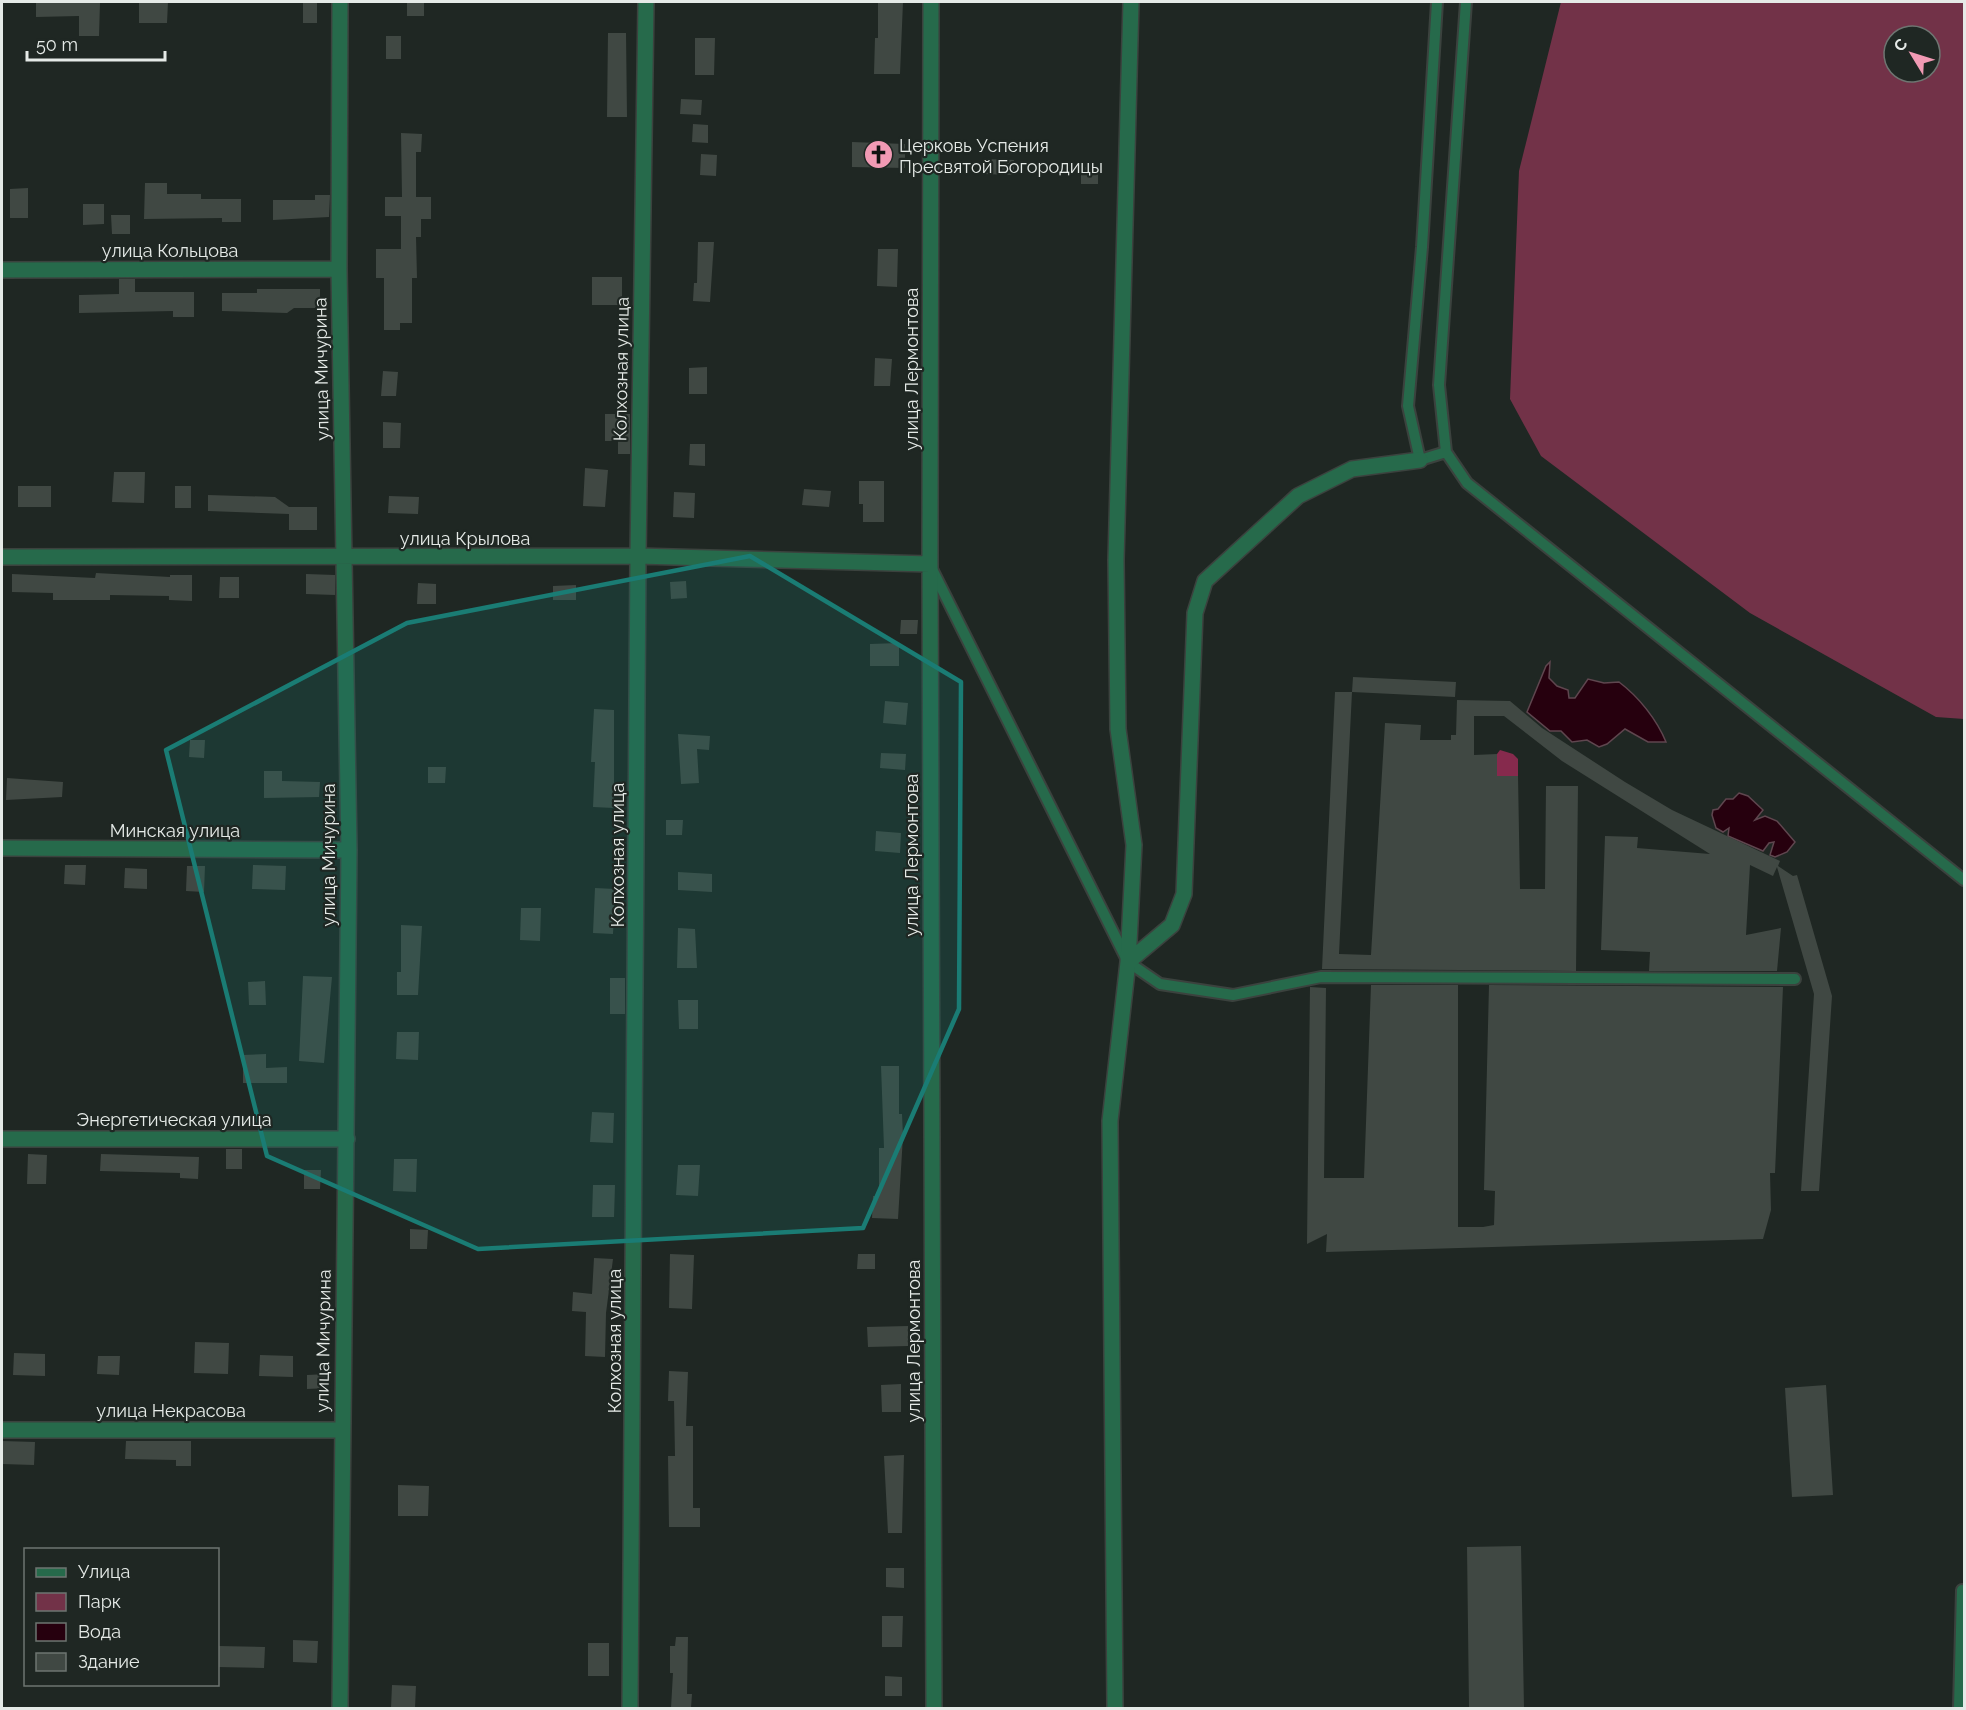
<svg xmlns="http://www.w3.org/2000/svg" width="1966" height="1710" viewBox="0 0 1966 1710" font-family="Raleway,sans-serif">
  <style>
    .green { fill: #723248; fill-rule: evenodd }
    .forest { fill: #862a4d }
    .water { fill: #26000e; stroke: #5f464f; stroke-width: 1.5 }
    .building { fill: #404843 }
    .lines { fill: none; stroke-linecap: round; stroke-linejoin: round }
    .service-casing { stroke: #3b423e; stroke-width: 14 }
    .minor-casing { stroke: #3b423e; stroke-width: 18 }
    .service { stroke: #266a4b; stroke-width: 10 }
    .minor { stroke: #266a4b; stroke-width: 15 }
    .marked { fill: #1a7c74; fill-opacity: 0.2; stroke: #1a7c74; stroke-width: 4.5; stroke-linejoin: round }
    .labels { text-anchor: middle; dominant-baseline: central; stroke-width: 4.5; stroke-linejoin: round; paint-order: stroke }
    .poi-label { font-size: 18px; fill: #e5eae7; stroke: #1f2723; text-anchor: start }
    .street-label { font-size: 18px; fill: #e5eae7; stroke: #1f2723 }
  </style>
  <rect width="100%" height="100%" fill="#1f2723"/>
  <path class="green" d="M1561,2H1964V719L1936,717L1750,613L1541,456L1510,399L1519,171ZM1894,36H1930V72H1894Z"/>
  <path class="forest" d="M1500,750L1513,754L1518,759V776H1497V754Z"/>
  <path class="water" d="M1550,662L1549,678L1557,686L1568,690L1569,698H1575L1588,679L1604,683L1619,682C1639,697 1657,720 1666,742H1648L1625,729L1607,744L1599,747L1587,740L1572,742L1561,731H1550L1527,712L1546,666Z
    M1739,793L1748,796L1763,810L1755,820L1765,816L1777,821L1795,842L1787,852L1775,857L1770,855L1774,842L1769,843L1763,851L1728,836L1729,828L1723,832L1716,828L1712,815L1713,810L1718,809L1726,799H1733Z"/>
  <path class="building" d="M36,2L100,3L99,36H79V16L36,17Z
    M139,2H168L167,23H139Z
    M407,2H424V16H407Z
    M878,2H903L900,74H874L875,38H878Z
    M303,3H317V23H303Z
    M608,33H626L627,117H607Z
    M386,36H401V59H386Z
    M695,38H715L714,75H695Z
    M681,99L702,100L701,115L680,114Z
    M693,124L708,125V143L692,142Z
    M401,133L422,134L421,152H416V197H431V219H421V237H416L417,278H412V323H400V330H384V278H376V249H401V216H385V197H402Z
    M852,142L905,144V168L852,167Z
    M701,154L717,155L716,176L700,175Z
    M984,159L1014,160V175L983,174Z
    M1081,167H1098V184H1081Z
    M145,183H167V194H201V199H241V222H222V218L144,219Z
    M28,188V218H10V189Z
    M315,195H330L329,217L273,220V200H315Z
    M83,204H104V224L83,225Z
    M111,215H130V234H112Z
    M698,242H714L710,302L693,301L694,283H697Z
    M878,249H898L897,287L877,286Z
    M592,277H622V305H592Z
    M119,279H135V292H194V317H173V311L79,313V295L119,294Z
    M257,289H320V308H294L287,313L222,311V293H257Z
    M875,358L892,359L890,386H874Z
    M707,367V394H689V368Z
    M383,371L398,372L396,396H381Z
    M605,414H630V454H618V441H605Z
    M383,422L401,423L400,448H383Z
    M690,444H705V466L689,465Z
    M585,468L608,470L605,507L583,506Z
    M114,472H145L144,503L112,502Z
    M859,481H884V522H863V504H859Z
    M18,486H51V507H18Z
    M175,486H191V508H175Z
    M804,489L831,491L829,507L802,505Z
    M674,492L695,493L694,518L673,517Z
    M208,495L275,497L289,507H317V530H289V514L208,511Z
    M389,496L419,497L418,514L388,513Z
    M96,573L170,577V575H192V601L169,600V596L110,595V600H53V593L12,592V574L95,578Z
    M306,574L335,575V595L306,594Z
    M220,577H239V598H219Z
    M686,581L687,598L671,599L670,582Z
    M418,583L436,584V604H417Z
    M576,585V600H553V586Z
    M901,620H918L917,634H900Z
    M899,643V666H870V644Z
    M1353,677L1456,682L1455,697L1352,692Z
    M1335,692H1352L1339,954L1371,955L1385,723L1421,725L1420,740H1451V735H1456L1457,700L1510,701L1542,728L1625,782L1672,810L1780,861L1778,866L1793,876L1797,875L1832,996L1819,1191H1801L1814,994L1777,867L1773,876L1750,865L1746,935L1781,928L1777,971H1649L1650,952L1601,950L1605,836L1638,837L1637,848L1710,854L1562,761L1504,716H1474V755L1497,754V776H1518L1520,889H1545L1546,786H1578L1576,971L1322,969Z
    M885,701L908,703L906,725L883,723Z
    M594,709L614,710V808L593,807L595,762H591Z
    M678,734L710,736L709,750L697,749L699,783L681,784Z
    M190,740H205L204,758L189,757Z
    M881,753L906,754L905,770L880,768Z
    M428,767H446L445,783H428Z
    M264,771H282V781L320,782L319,797L264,798Z
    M7,778L63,782L62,797L6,800Z
    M666,820H683L682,835H666Z
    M876,831L901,833L900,853L875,851Z
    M65,865H86L85,885L64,884Z
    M253,865L286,866L285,890L252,889Z
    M187,866H205L204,892L186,891Z
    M125,868L147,869V889L124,888Z
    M678,872L712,874V892L678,890Z
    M595,888L615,889L613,934L593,933Z
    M521,908H541L540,941L520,940Z
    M401,925L422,926L418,995H397V972H401Z
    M678,928L695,929L697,968H677Z
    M303,976L332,977L324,1063L299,1061Z
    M610,978H625V1014H610Z
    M265,981L266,1005H249L248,982Z
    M1371,985H1458V1227H1483L1494,1225L1495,1191L1484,1190L1489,985L1783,987L1775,1173H1770L1771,1210L1763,1239L1326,1252L1327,1234L1307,1244L1310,987L1326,988L1324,1178H1364Z
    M678,1000H698V1029H679Z
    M397,1032H419L418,1060L396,1059Z
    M266,1054V1068L287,1067V1083H243V1055Z
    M881,1066H899V1114H902L903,1136L898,1219L872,1218L873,1196H879V1148H884Z
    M592,1112L614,1113L613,1143L590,1142Z
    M226,1149H242V1169H226Z
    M28,1154L47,1155L46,1184H27Z
    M101,1154L199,1157L198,1179L180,1178V1173L100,1171Z
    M394,1159H417L416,1192L393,1191Z
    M678,1165H700L698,1196L676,1195Z
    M304,1170H321L320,1189H304Z
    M593,1185H615L614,1217H592Z
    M410,1229L428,1230L427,1249H410Z
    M670,1254L694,1255L692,1309L669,1308Z
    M858,1254H875V1269H857Z
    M594,1258L613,1259L606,1313L605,1357L585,1356L586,1312L572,1311L573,1292L592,1294Z
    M908,1326V1346L868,1347L867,1327Z
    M195,1342L229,1343L228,1374L194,1373Z
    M14,1353L45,1354V1376L13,1375Z
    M260,1355L293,1356V1377L259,1376Z
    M98,1356H120L119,1375L97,1374Z
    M669,1371L688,1372L686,1426H693V1508H700V1527H669L668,1456H675L674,1401H668Z
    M328,1374V1388L307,1389V1375Z
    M901,1384V1412H882L881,1385Z
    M1826,1385L1833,1495L1792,1497L1785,1388Z
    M2,1441L35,1442L34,1465L2,1464Z
    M126,1441H191V1466H176V1460L125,1459Z
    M904,1455L902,1533H888L884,1456Z
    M398,1485L429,1486L428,1516H398Z
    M1521,1546L1524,1708H1469L1467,1547Z
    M886,1568H904V1588L886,1587Z
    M882,1616H903L902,1647H882Z
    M676,1637H688L687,1694H692L691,1708H671L673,1673H670V1646H675Z
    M293,1640L318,1641L317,1663L293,1662Z
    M588,1643H609V1676H588Z
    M218,1646L265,1647L264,1668L218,1667Z
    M885,1676L902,1677V1696H885Z
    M392,1685L416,1686L415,1708H391Z"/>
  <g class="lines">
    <defs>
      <path id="service" d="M1437,2L1422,247L1408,406L1420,460L1446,452
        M1466,2L1439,385L1446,452L1467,483L1964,880
        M932,569L1128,962L1160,984L1233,995L1321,977L1795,979
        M1959,1708L1962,1590"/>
      <path id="minor" d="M931,2L930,564L934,1708
        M2,270L339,269
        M2,557L638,556L930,564
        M2,848L349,850
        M1128,962L1172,925L1184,894L1195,613L1205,581L1298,496L1352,469L1420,460
        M2,1139H347
        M2,1430H341
        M340,1708L349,850L339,269L340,2
        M630,1708L638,556L646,2
        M1115,1708L1110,1121L1128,962L1134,845L1118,729L1116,560L1131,2"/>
    </defs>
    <use href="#service" class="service-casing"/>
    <use href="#minor" class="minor-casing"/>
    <use href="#service" class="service"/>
    <use href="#minor" class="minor"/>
  </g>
  <path class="marked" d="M750,556L961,682L959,1009L863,1228L478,1249L267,1156L166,750L407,623Z"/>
  <defs>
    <symbol id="church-disc" viewBox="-11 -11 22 22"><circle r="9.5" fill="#f19ab4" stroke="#1f2723"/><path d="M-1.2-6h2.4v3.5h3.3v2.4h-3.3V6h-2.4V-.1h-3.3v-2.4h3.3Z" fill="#111"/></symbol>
  </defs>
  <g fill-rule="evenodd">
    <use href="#church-disc" x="862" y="138" width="33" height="33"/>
  </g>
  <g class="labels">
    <g class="poi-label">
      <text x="899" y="145">Церковь Успения<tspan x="899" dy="21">Пресвятой Богородицы</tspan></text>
    </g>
    <g class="street-label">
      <text x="170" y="250">улица Кольцова</text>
      <text transform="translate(321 369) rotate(-91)">улица Мичурина</text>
      <text transform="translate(621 369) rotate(-89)">Колхозная улица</text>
      <text transform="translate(911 369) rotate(-90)">улица Лермонтова</text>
      <text x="465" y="538">улица Крылова</text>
      <text x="175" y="830">Минская улица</text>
      <text transform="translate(328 855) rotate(-90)">улица Мичурина</text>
      <text transform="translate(617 855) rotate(-90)">Колхозная улица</text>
      <text transform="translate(911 855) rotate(-90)">улица Лермонтова</text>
      <text x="174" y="1119">Энергетическая улица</text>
      <text transform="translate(323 1341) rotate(-89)">улица Мичурина</text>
      <text transform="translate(614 1341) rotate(-90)">Колхозная улица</text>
      <text transform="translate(913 1341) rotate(-90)">улица Лермонтова</text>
      <text x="171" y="1410">улица Некрасова</text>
    </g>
  </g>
  <rect width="1966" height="1710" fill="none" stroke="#e5eae7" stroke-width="6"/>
  <rect x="24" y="1548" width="195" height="138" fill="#1f2723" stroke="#6e7571" stroke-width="1.5"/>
  <rect x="36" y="1568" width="30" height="9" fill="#266a4b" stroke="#6e7571" stroke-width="1.5"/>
  <text x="78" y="1578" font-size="18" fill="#e5eae7">Улица</text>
  <rect x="36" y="1593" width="30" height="18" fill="#723248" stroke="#6e7571" stroke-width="1.5"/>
  <text x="78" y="1608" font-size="18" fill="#e5eae7">Парк</text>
  <rect x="36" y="1623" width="30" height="18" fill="#26000e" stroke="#6e7571" stroke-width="1.5"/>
  <text x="78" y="1638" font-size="18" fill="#e5eae7">Вода</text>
  <rect x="36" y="1653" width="30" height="18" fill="#404843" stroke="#6e7571" stroke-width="1.5"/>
  <text x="78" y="1668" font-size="18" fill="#e5eae7">Здание</text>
  <g transform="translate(1912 54) rotate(308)"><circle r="28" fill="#1f2723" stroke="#6e7571" stroke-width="1.5"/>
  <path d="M0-4.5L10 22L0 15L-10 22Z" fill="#f19ab4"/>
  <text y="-9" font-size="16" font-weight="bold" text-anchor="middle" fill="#e5eae7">С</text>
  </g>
  <path d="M27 51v9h138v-9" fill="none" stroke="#e5eae7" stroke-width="3"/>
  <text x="36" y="51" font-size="18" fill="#e5eae7" stroke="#1f2723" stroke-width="4.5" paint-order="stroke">50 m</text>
</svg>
